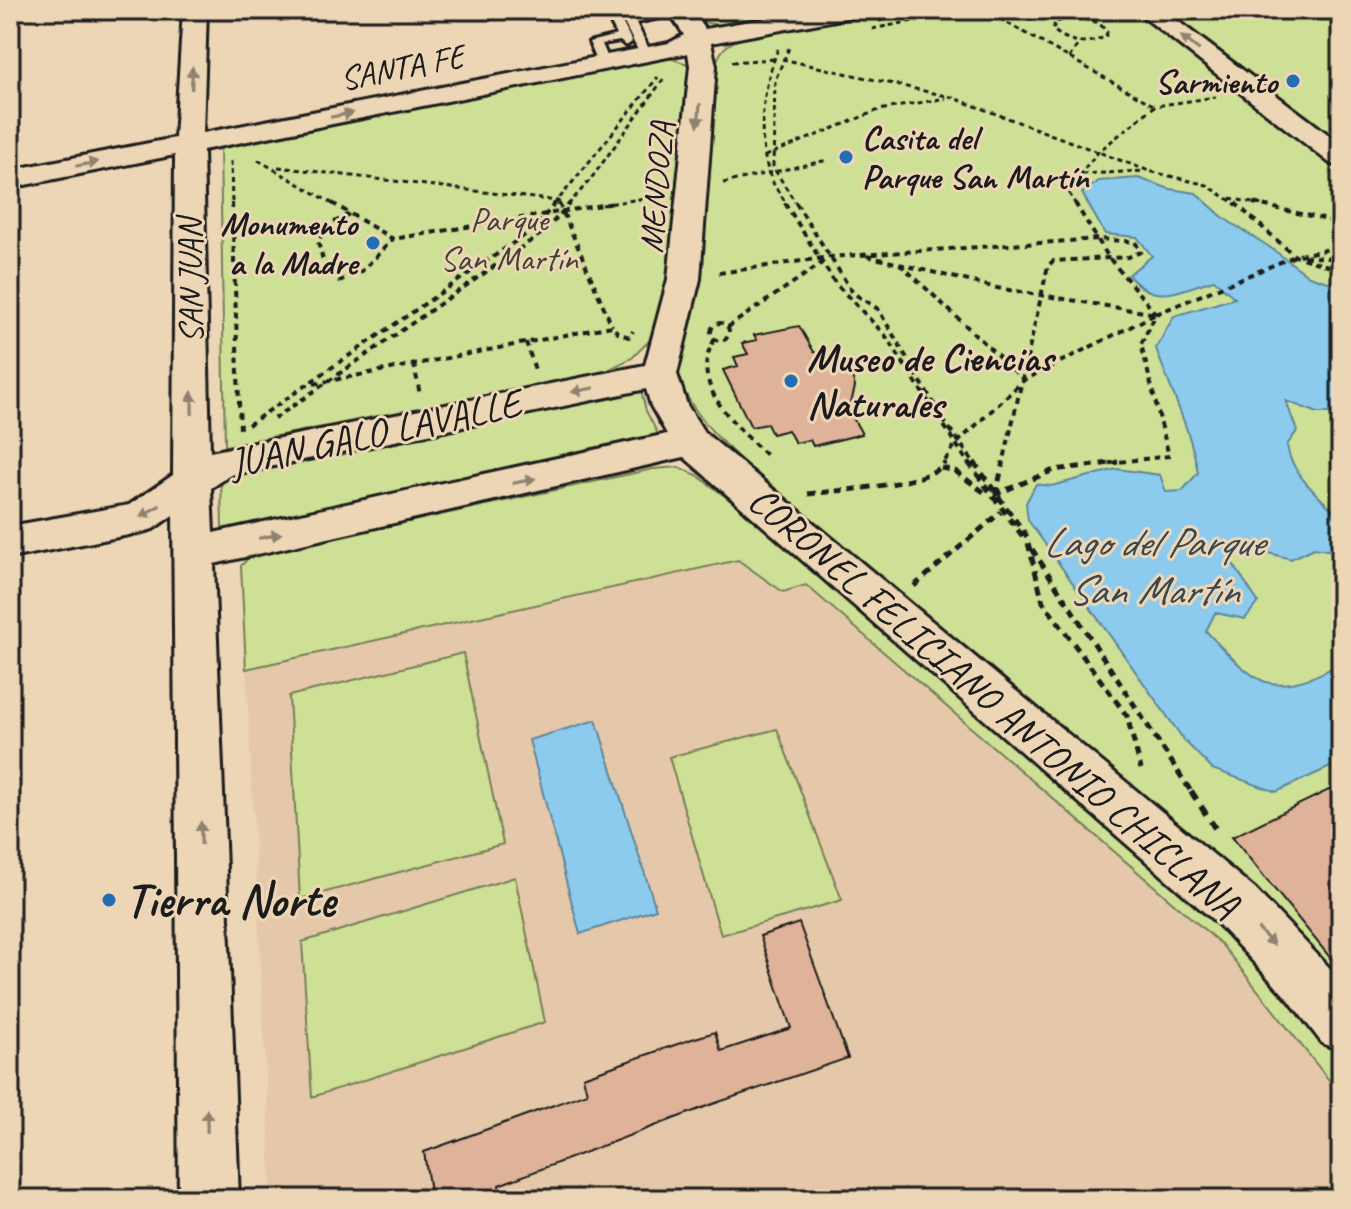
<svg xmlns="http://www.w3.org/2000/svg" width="1351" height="1209" viewBox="0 0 1351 1209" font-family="Caveat,sans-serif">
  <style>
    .built { fill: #e5c8aa }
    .green { fill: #cde095; stroke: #747e58; stroke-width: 2 }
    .water { fill: #8ccbed; stroke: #5f8599; stroke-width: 2 }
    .building { fill: #dfb29a; stroke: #1c1c1c; stroke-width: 2 }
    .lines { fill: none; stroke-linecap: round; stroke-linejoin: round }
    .lane-casing { stroke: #1c1c1c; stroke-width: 6 }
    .street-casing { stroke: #1c1c1c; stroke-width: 6 }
    .secondary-casing { stroke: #1c1c1c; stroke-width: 6 }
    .path-far3 { stroke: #1c1c1c; stroke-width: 3; stroke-dasharray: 5 4; stroke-linecap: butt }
    .path-far2 { stroke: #1c1c1c; stroke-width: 4; stroke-dasharray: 6 5; stroke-linecap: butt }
    .path-far1 { stroke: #1c1c1c; stroke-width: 5; stroke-dasharray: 8 6; stroke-linecap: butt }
    .path { stroke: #1c1c1c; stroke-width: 6; stroke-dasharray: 10 8; stroke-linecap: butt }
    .lane { fill: #edd6b5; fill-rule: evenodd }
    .street { fill: #edd6b5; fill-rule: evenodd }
    .secondary { fill: #edd6b5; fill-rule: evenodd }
    .oneway { fill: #8f8270 }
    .poi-dot { fill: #1f6fb2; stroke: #edd6b5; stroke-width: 3 }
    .labels { text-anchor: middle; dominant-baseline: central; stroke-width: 6; stroke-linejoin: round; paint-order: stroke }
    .far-street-label { font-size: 34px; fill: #1c1c1c; stroke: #edd6b5 }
    .far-poi-label { font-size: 34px; font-weight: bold; fill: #1c1c1c; stroke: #edd6b5; text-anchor: end }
    .far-park-label { font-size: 34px; fill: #3f4334; stroke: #edd6b5 }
    .poi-label { font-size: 40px; font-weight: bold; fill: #1c1c1c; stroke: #edd6b5; text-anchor: start }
    .street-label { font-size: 40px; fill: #1c1c1c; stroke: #edd6b5 }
    .water-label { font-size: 42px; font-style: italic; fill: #384850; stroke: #edd6b5 }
    .near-poi-label { font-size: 48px; font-weight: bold; fill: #1c1c1c; stroke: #edd6b5; text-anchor: start }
  </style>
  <rect width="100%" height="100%" fill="#edd6b5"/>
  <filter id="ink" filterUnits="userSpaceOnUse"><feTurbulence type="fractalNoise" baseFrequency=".0125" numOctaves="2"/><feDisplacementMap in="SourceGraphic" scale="16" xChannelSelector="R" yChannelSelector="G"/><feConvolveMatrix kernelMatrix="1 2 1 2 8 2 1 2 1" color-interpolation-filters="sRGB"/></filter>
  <g filter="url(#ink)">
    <path class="built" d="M738,560L783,592L806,584L1221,944L1332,1084L1341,1101V1199H272L246,669Z"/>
    <path class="green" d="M688,10H815C783,16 708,41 688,10Z
      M893,10H1131L1341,172V1002L776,493C741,458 694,424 678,376L713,70C721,49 725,43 747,37Z
      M1163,10H1341V143Z
      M667,57L690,65L672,280L649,341L632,358L604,372L225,446L220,144Z
      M641,390L646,411L659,436L222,530L221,476Z
      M678,467L697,475L810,561L1252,942L1341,1052V1101L1332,1084L1221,944L806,585L783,592L738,560L246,669L241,566L250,556L653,469Z
      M463,653L503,844L300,899L289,696Z
      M777,729L842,900L721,935L669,757Z
      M515,877L545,1022L312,1097L302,942Z"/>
    <path class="water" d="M1138,178L1170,189L1196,193L1225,219L1268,246L1309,276L1341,286V413H1318L1286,401L1297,431L1287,445C1290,474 1321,498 1341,518V552L1314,548L1291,559L1253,549L1235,550L1230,559L1258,602L1245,619L1215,613L1206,631C1220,646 1249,679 1270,683C1294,687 1322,675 1341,662V762L1276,792L1212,769L1184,740L1028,520L1026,503L1036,484L1051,486L1117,469L1160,475L1166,492L1182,491L1198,473C1191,430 1170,390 1156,348L1174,316L1235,298L1214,280C1177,290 1156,307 1128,275L1152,256L1137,237L1105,234L1082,193L1099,181Z
      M596,720L656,909L580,934L529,740Z"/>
    <path class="building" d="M799,326L814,352L832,358L852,376L855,387L849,411L862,434L813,446L810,440L795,443L788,430L772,434L767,424L751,427L723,370L738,366L734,357L748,354L742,343L757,340L754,335Z
      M1341,784V971L1232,837Z
      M799,923L848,1058L710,1105L499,1185L501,1199H431L424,1152L587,1093L583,1077L692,1039L715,1032L721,1051L791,1028L760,936Z"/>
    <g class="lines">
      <defs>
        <path id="lane" d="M604,10H616L632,42L626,46L620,41L602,44L610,63L604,67L598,63L589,42L617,35Z
          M673,10L687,12L636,23L652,55L642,58L623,21Z"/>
        <path id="street" d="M183,10H207L203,133L669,43L684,35L668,10H692L705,29L813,10H864L860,15L852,17L711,43L716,66L700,279L677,374L687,405L704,432L1255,889L1341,980V1051L1322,1043L1289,1000L1219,925L684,457L214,564L239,1199H179L173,515L153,529L139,533L10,558V526L129,505L173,475L175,155L10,188V170L175,138ZM688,53L690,66L668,279L645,365L210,452L203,150ZM646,389L651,406L667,434L213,533L211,488L231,475Z"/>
        <path id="secondary" d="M1135,10H1163L1341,144V167L1331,164Z"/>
      </defs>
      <use href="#lane" class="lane-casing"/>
      <use href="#street" class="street-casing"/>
      <use href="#secondary" class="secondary-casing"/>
      <path class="path-far3" d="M984,10L1155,106
        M1106,10L1119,20
        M1075,17L1099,23L1107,32L1106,36C1087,46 1069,43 1053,30L1055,22Z
        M879,21L941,10
        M872,29L970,10
        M789,48L775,80L773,167L797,205
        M778,49C763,87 755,138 771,178C774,187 782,196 787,205
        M1069,58L1080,42
        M782,59L951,97L1149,171L1207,185L1237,205
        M732,62L774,59
        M765,156L879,110L946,98
        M258,160L335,205
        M231,161L232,205
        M278,167L558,201L560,205
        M1082,174L1144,171
        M723,183L828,160
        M1230,198L1262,205
        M554,205L658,77
        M568,205L590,180L665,77
        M602,205L658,196
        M1076,205L1067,190L1098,152L1155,106L1216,97"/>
      <path class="path-far2" d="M232,203L240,430
        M332,203L393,239L614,203
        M559,203L612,326
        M785,203L835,283L885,335L969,464
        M796,203L853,293L878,309L944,421L975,464
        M1075,203L1109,258L1156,314L1141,344L1169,456L1102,464
        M1235,203L1295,256L1341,270
        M1253,203L1341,223
        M349,214L326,227L318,242L323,260L339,281L362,271L393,239
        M1299,255L1341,247
        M867,256L997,288L1156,314L1024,380L955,445L943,464
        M1304,256L1341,259
        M900,264L1024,380
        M719,273L829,257L1099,239L1135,242L1141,252L1128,257L1053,261L1048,266L1003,464
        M1156,314L1295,256
        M711 332a9 9 0 1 1 18 0a9 9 0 1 1-18 0Z
        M728,327L822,263
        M715,339C686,384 736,425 766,455
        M526,342L535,370
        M414,364L420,395
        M303,386L612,326L618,333L629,337L633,331
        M274,419L545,231L570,203
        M248,425L535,228L555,203"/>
      <path class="path-far1" d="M968,462L1026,541
        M974,462L1026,535L1043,602L1127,716L1141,769
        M941,468L955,471L985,493
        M808,494C837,490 930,486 945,462
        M994,495L1054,470L1118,462
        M996,495L1003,462
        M1032,549L1192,793
        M914,586L1001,512"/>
      <path class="path" d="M1191,791L1215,828"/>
      <use href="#lane" class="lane"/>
      <use href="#street" class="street"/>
      <use href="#secondary" class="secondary"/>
    </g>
    <defs><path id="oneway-solid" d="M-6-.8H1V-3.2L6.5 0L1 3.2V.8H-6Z" transform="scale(2)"/></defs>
    <g class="oneway">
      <use href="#oneway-solid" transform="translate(1190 43) rotate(-143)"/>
      <use href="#oneway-solid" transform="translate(192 78) rotate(-88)"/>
      <use href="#oneway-solid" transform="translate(342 115) rotate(-11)"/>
      <use href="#oneway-solid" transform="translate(699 115) rotate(95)"/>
      <use href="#oneway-solid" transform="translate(87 164) rotate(-11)"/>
      <use href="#oneway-solid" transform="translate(583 390) rotate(169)"/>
      <use href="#oneway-solid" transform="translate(192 403) rotate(-91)"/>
      <use href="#oneway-solid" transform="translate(524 481) rotate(-12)"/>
      <use href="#oneway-solid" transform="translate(150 511) rotate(151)"/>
      <use href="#oneway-solid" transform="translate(270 536) rotate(-12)"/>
      <use href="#oneway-solid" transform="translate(201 833) rotate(-91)"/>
      <use href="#oneway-solid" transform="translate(1266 937) rotate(46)"/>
      <use href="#oneway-solid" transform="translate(207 1121) rotate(-91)"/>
    </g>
  </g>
  <g class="poi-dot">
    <circle cx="1293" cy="81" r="8"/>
    <circle cx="846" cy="157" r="8"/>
    <circle cx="373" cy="243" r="8"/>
    <circle cx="791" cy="381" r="8"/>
    <circle cx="109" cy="900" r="8"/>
  </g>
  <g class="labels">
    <g class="far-street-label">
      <text transform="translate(402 67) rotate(-11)">SANTA FE</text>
      <text transform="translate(656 187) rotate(-85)">MENDOZA</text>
      <text transform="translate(190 281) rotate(-91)">SAN JUAN</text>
    </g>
    <g class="far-poi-label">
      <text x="1277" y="81">Sarmiento</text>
      <text x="862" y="137" text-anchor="start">Casita del<tspan x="862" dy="39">Parque San Martín</tspan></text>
      <text x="357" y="223">Monumento<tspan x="357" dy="39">a la Madre</tspan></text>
    </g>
    <g class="far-park-label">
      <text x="509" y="219">Parque<tspan x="509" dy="39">San Martín</tspan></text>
    </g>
    <g class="poi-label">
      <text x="807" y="358">Museo de Ciencias<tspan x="807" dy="46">Naturales</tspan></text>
    </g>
    <g class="street-label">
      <text transform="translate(375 433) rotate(-12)">JUAN GALO LAVALLE</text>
      <text transform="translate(994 702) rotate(41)">CORONEL FELICIANO ANTONIO CHICLANA</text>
    </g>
    <g class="water-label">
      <text x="1153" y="542">Lago del Parque<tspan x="1153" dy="48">San Martín</tspan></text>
    </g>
    <g class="near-poi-label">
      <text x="125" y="900">Tierra Norte</text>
    </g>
  </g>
  <rect width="1351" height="1209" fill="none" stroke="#edd6b5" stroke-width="40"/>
  <rect x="20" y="20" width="1311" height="1169" fill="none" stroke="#1c1c1c" stroke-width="3" filter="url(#ink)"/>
</svg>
